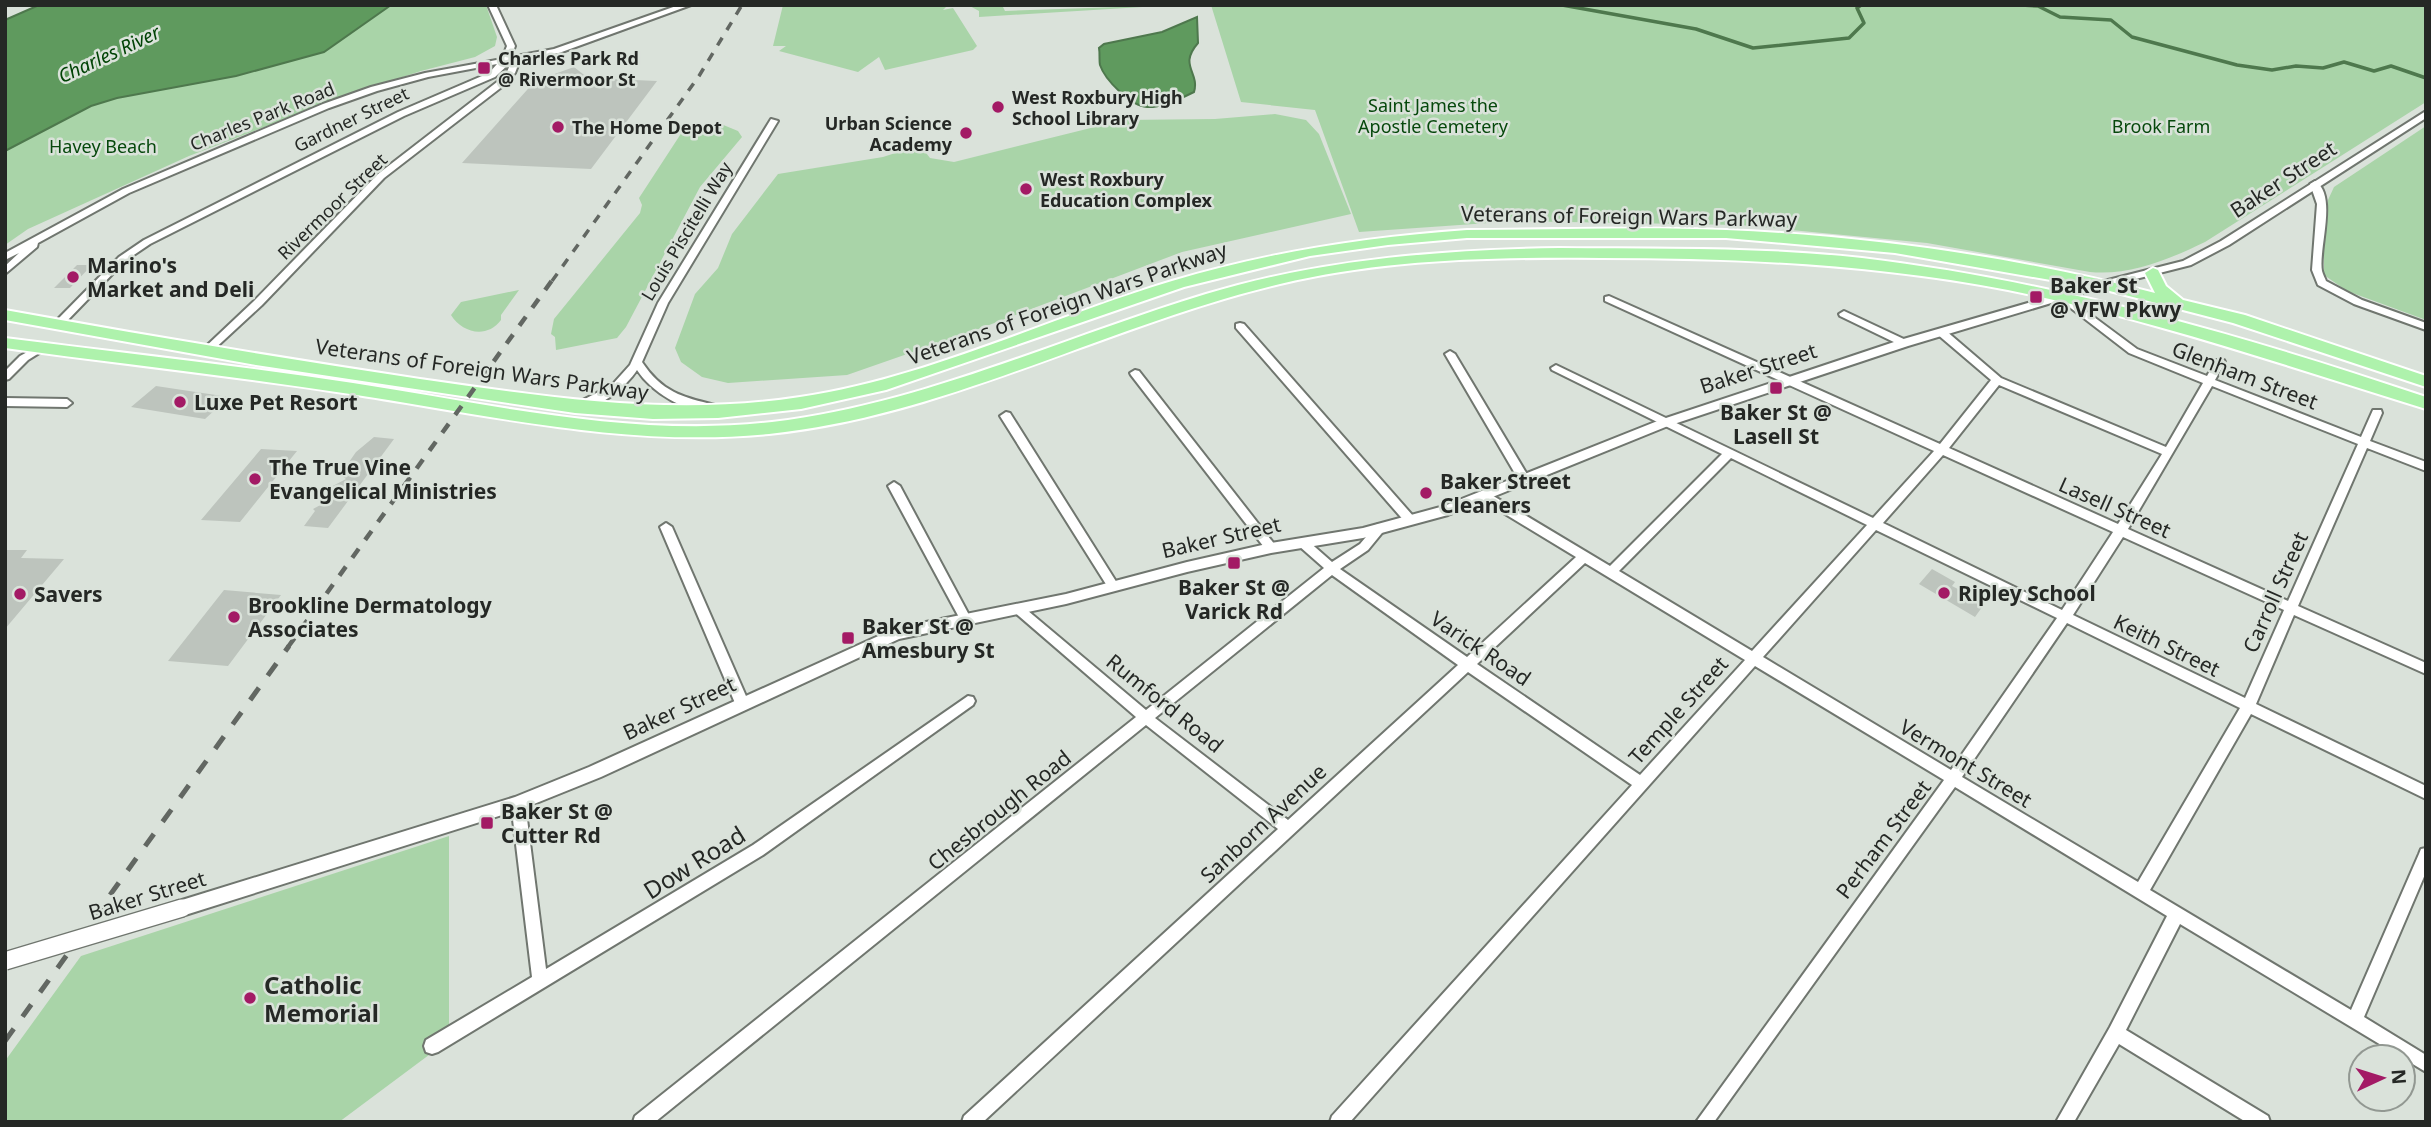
<svg xmlns="http://www.w3.org/2000/svg" width="2431" height="1127" viewBox="0 0 2431 1127" font-family="'Noto Sans',sans-serif">
  <style>
    .green { fill: #a9d4a8 }
    .water { fill: #5f9a5e; stroke: #4e784d; stroke-width: 2 }
    .lines { fill: none; stroke-linecap: round; stroke-linejoin: round }
    .stream { stroke: #4e784d; stroke-width: 3.5 }
    .building { fill: #bdc4bd }
    .minor-casing { stroke: #70766f; stroke-width: 4 }
    .tertiary-casing { stroke: #70766f; stroke-width: 4 }
    .trunk-casing { stroke: #fff; stroke-width: 4 }
    .minor { fill: #fff; fill-rule: evenodd }
    .tertiary { fill: #fff; fill-rule: evenodd }
    .trunk { fill: #aef2ac; fill-rule: evenodd }
    .rail-far2 { stroke: #626762; stroke-width: 3.5; stroke-dasharray: 9 9; stroke-linecap: butt }
    .rail-far1 { stroke: #626762; stroke-width: 4.5; stroke-dasharray: 11 11; stroke-linecap: butt }
    .rail { stroke: #626762; stroke-width: 5; stroke-dasharray: 15 15; stroke-linecap: butt }
    .tertiary-bridge-casing { stroke: #70766f; stroke-width: 20; stroke-linecap: butt }
    .tertiary-bridge { stroke: #fff; stroke-width: 17 }
    .poi-dot { fill: #a31a65; stroke: #dae2da; stroke-width: 2.5 }
    .labels { text-anchor: middle; dominant-baseline: central; stroke-width: 5; stroke-linejoin: round; paint-order: stroke }
    .far-poi-label { font-size: 18px; font-weight: bold; fill: #252825; stroke: #dae2da; text-anchor: start }
    .far-park-label { font-size: 18px; fill: #06480c; stroke: #dae2da }
    .far-street-label { font-size: 18px; fill: #252825; stroke: #dae2da }
    .far-water-label { font-size: 19px; font-style: italic; fill: #004305; stroke: #dae2da }
    .street-label { font-size: 21px; fill: #252825; stroke: #dae2da }
    .poi-label { font-size: 21px; font-weight: bold; fill: #252825; stroke: #dae2da; text-anchor: start }
    .near-street-label { font-size: 24px; fill: #252825; stroke: #dae2da }
    .near-poi-label { font-size: 24px; font-weight: bold; fill: #252825; stroke: #dae2da; text-anchor: start }
  </style>
  <rect width="100%" height="100%" fill="#dae2da"/>
  <path class="green" d="M390,5H486L497,37L495,46L475,57L421,71L345,96L189,156L28,229L5,245V151L89,105L115,97L183,86Z
    M783,5H938L946,7L943,10L953,8L977,46L973,50L885,70L879,57L858,72L779,51L786,46H773Z
    M968,5H1002L1005,11L1175,5L979,17V11Z
    M1211,5H2426V102L2205,242C2170,259 2129,276 2090,272L1927,243L1740,225L1517,221L1359,232L1315,110L1241,102Z
    M1275,114L1306,120L1319,134L1351,214L1182,252L976,330L847,375L728,383L702,377L681,362L675,348L695,294L718,268L732,234L778,174L883,157L920,145L930,158L954,162L1123,120L1215,119Z
    M716,122L738,131L742,137L700,187L626,327L617,338L556,350L555,337L551,334L554,319L640,213L642,205L639,198L684,129L694,126L704,130Z
    M2426,126V320L2347,291L2324,275V231L2328,200L2334,187Z
    M519,290L501,315V320C487,339 462,333 451,315L461,302Z
    M449,836V1040L339,1122H5V1061L81,956Z"/>
  <path class="water" d="M39,5H391L324,52L236,76L117,98L91,106L5,151V20Z
    M1197,17L1198,43C1178,66 1200,72 1194,92C1182,98 1160,108 1147,107C1131,106 1105,80 1100,65C1099,60 1100,53 1099,48L1104,44L1162,32Z"/>
  <g class="lines">
    <path class="stream" d="M1562,5L1696,29L1753,48L1849,38L1864,23L1857,8L1861,5
      M2021,5L2038,6L2060,17L2111,20L2132,37L2237,65L2272,70L2296,66L2323,68L2344,62L2374,71L2391,66L2426,78"/>
  </g>
  <path class="building" d="M574,67L588,78L657,81L591,169L462,163L535,81Z
    M77,265H92L70,288H54Z
    M156,386L229,397L205,419L131,407Z
    M374,437L394,439L328,528L304,526L315,511L313,509L324,503L321,499L329,488L346,479L340,474L352,468L349,462L356,452Z
    M261,449L297,451L240,522L201,520Z
    M5,550H27L21,558L64,559L5,629Z
    M1932,569L1955,582L1952,586L1985,603L1975,617L1919,584Z
    M224,590L281,595L228,666L168,661Z"/>
  <g class="lines">
    <defs>
      <path id="minor" d="M488,5H496L515,46L511,57L554,49L679,5H691L559,53L520,60L515,73L503,86L384,178L262,305L210,353L206,354L201,351L254,301L378,174L497,82L507,72L511,62L495,77L404,116L150,244L125,261L64,324L60,325L55,322L119,257L144,240L398,112L489,73L497,64L428,77L377,91L329,108L129,193L38,243L37,247L5,274V266L19,253L5,260V253L123,189L323,104L371,87L425,73L502,59L507,46Z
        M771,119L778,121L668,303L642,362C662,392 682,397 715,405L716,408L715,411C687,414 652,393 637,370C626,387 596,412 575,410L574,407L575,404L612,385L630,365L658,303Z
        M2315,181C2338,195 2318,249 2322,271C2323,275 2325,278 2326,281L2362,300L2426,323V330L2354,304L2318,285L2312,270L2317,204L2310,184Z
        M2063,294L2137,349L2207,376L2216,360H2224L2225,362L2215,380L2361,437L2373,410H2381L2382,413L2370,441L2426,462V471L2367,448L2298,606L2426,663V674L2294,615L2256,704L2426,786V799L2251,714L2150,890L2351,1010L2419,854L2421,849L2426,848V872L2364,1017L2426,1055V1072L2180,924L2126,1030L2268,1116L2270,1122H2246L2119,1044L2074,1122H2056L2110,1027L2167,916L1955,787L1714,1122H1696L1944,780L1755,666L1350,1122H1330L1332,1116L1632,785L1468,672L983,1122H962L964,1116L1278,829L1146,725L655,1122H633L635,1116L1136,717L1013,611L1011,608L1013,605H1021L1146,710L1324,568L1299,546L1297,543L1299,540H1307L1332,562L1360,544L1376,525L1380,524L1386,528L1368,550L1340,569L1467,657L1576,557L1482,500L1480,497L1482,494H1490L1610,566L1722,454L1552,370L1551,368L1556,365L1873,518L1934,451L1605,301V297L1609,296L1940,444L1991,380L1937,334V330H1945L2001,378L2166,447L2203,383L2129,353L2059,299V295ZM1999,385L2162,454L2118,524L1949,448ZM2212,386L2358,444L2288,601L2128,529ZM1943,455L2113,532L2062,610L1883,523ZM1731,458L1867,525L1752,651L1619,571ZM1876,530L2057,618L1951,770L1763,657ZM2123,537L2284,610L2245,698L2073,615ZM1585,563L1745,660L1640,775L1477,664ZM1332,575L1458,665L1288,820L1155,718ZM2067,623L2240,708L2138,882L1962,777Z
        M1844,311L1908,341L1909,343L1908,345H1900L1840,316L1839,314Z
        M1240,323L1244,324L1414,517L1416,520L1414,523H1406L1236,328V324Z
        M40,345L44,346V350L28,360L9,379L5,380V371L20,356Z
        M1450,351L1455,354L1528,476L1530,479L1528,482H1520L1445,354Z
        M1135,370L1139,371L1275,545L1277,548L1275,551H1267L1131,375L1130,373Z
        M5,398L67,399L72,403L67,407L5,406Z
        M1006,412L1010,413L1117,583L1119,586L1117,589H1109L1000,416Z
        M894,482L900,486L969,615L971,618L969,621H961L888,486Z
        M666,523L672,527L749,703L747,707L742,708L737,707L735,703L660,527Z
        M968,696L973,697L975,701L973,705L763,855L438,1052L432,1054L426,1052L424,1046L426,1040L532,977L511,803L513,799L518,797L523,799L525,803L546,969L753,845Z"/>
      <path id="tertiary" d="M2426,111V118L2229,245L2191,265L2108,286L1908,346L1668,426L1448,515L1363,538L1271,553L1187,572L1066,604L899,639L601,777L524,808L182,916L176,914L173,908L176,902L182,900L515,797L589,767L896,628L1066,594L1187,562L1271,543L1363,528L1444,506L1660,420L1900,340L2100,282L2183,261L2221,241Z"/>
      <path id="trunk" d="M1467,230C1553,230 1640,226 1726,230C1870,236 2016,257 2155,293L2145,273L2153,268L2158,270L2166,286L2183,300L2245,315L2426,376V387L2233,323L2102,289L1895,253L1726,238H1467L1388,245L1310,256L1184,287L886,390L801,409L718,418L653,419L575,413L256,365L5,320V310C143,335 281,358 420,379C547,397 671,417 800,397C928,378 1048,318 1172,281C1269,252 1366,237 1467,230Z
        M1560,248C1661,249 1762,247 1862,258C2055,281 2242,335 2426,397V409C2287,366 2151,319 2008,290C1873,264 1738,258 1601,258C1493,257 1385,259 1280,284C1107,325 947,416 769,434C628,448 488,415 350,394C235,376 120,364 5,348V338C121,353 237,365 353,383C490,404 632,438 772,422C923,404 1061,338 1206,294C1322,259 1440,250 1560,248Z"/>
    </defs>
    <use href="#minor" class="minor-casing"/>
    <use href="#tertiary" class="tertiary-casing"/>
    <use href="#trunk" class="trunk-casing"/>
    <use href="#minor" class="minor"/>
    <use href="#tertiary" class="tertiary"/>
    <use href="#trunk" class="trunk"/>
    <path class="rail-far2" d="M552,281L699,76L742,5"/>
    <path class="rail-far1" d="M288,647L553,279"/>
    <path class="rail" d="M5,1041L289,646"/>
    <defs>
      <path id="tertiary-bridge" d="M5,961L182,908"/>
    </defs>
    <use href="#tertiary-bridge" class="tertiary-bridge-casing"/>
    <use href="#tertiary-bridge" class="tertiary-bridge"/>
  </g>
  <g class="poi-dot">
    <rect x="477" y="61" width="14" height="14" rx="3.5"/>
    <circle cx="998" cy="107" r="7"/>
    <circle cx="558" cy="127" r="7"/>
    <circle cx="966" cy="133" r="7"/>
    <circle cx="1026" cy="189" r="7"/>
    <circle cx="73" cy="277" r="7"/>
    <rect x="2029" y="290" width="14" height="14" rx="3.5"/>
    <rect x="1769" y="381" width="14" height="14" rx="3.5"/>
    <circle cx="180" cy="402" r="7"/>
    <circle cx="255" cy="479" r="7"/>
    <circle cx="1426" cy="493" r="7"/>
    <rect x="1227" y="556" width="14" height="14" rx="3.5"/>
    <circle cx="1944" cy="593" r="7"/>
    <circle cx="20" cy="594" r="7"/>
    <circle cx="234" cy="617" r="7"/>
    <rect x="841" y="631" width="14" height="14" rx="3.5"/>
    <rect x="480" y="816" width="14" height="14" rx="3.5"/>
    <circle cx="250" cy="998" r="7"/>
  </g>
  <g class="labels">
    <g class="far-poi-label">
      <text x="498" y="58">Charles Park Rd<tspan x="498" dy="21">@ Rivermoor St</tspan></text>
      <text x="1012" y="97">West Roxbury High<tspan x="1012" dy="21">School Library</tspan></text>
      <text x="952" y="123" text-anchor="end">Urban Science<tspan x="952" dy="21">Academy</tspan></text>
      <text x="572" y="127">The Home Depot</text>
      <text x="1040" y="179">West Roxbury<tspan x="1040" dy="21">Education Complex</tspan></text>
    </g>
    <g class="far-park-label">
      <text x="1433" y="105">Saint James the<tspan x="1433" dy="21">Apostle Cemetery</tspan></text>
      <text x="2161" y="126">Brook Farm</text>
      <text x="103" y="146">Havey Beach</text>
    </g>
    <g class="far-street-label">
      <text transform="translate(262 116) rotate(-22)">Charles Park Road</text>
      <text transform="translate(351 119) rotate(-26)">Gardner Street</text>
      <text transform="translate(332 206) rotate(-44)">Rivermoor Street</text>
      <text transform="translate(686 231) rotate(-59)">Louis Piscitelli Way</text>
    </g>
    <g class="far-water-label">
      <text transform="translate(109 54) rotate(-25)">Charles River</text>
    </g>
    <g class="street-label">
      <text transform="translate(2283 179) rotate(-33)">Baker Street</text>
      <text transform="translate(1629 216) rotate(1)">Veterans of Foreign Wars Parkway</text>
      <text transform="translate(1067 303) rotate(-19)">Veterans of Foreign Wars Parkway</text>
      <text transform="translate(1758 368) rotate(-18)">Baker Street</text>
      <text transform="translate(482 369) rotate(8)">Veterans of Foreign Wars Parkway</text>
      <text transform="translate(2245 375) rotate(21)">Glenham Street</text>
      <text transform="translate(2115 507) rotate(24)">Lasell Street</text>
      <text transform="translate(1221 537) rotate(-13)">Baker Street</text>
      <text transform="translate(2275 592) rotate(-66)">Carroll Street</text>
      <text transform="translate(2167 645) rotate(26)">Keith Street</text>
      <text transform="translate(1481 648) rotate(34)">Varick Road</text>
      <text transform="translate(1165 703) rotate(39)">Rumford Road</text>
      <text transform="translate(679 708) rotate(-25)">Baker Street</text>
      <text transform="translate(1678 710) rotate(-48)">Temple Street</text>
      <text transform="translate(1966 763) rotate(31)">Vermont Street</text>
      <text transform="translate(999 810) rotate(-39)">Chesbrough Road</text>
      <text transform="translate(1263 823) rotate(-43)">Sanborn Avenue</text>
      <text transform="translate(1883 839) rotate(-53)">Perham Street</text>
      <text transform="translate(147 895) rotate(-17)">Baker Street</text>
    </g>
    <g class="poi-label">
      <text x="87" y="265">Marino's<tspan x="87" dy="24">Market and Deli</tspan></text>
      <text x="2050" y="285">Baker St<tspan x="2050" dy="24">@ VFW Pkwy</tspan></text>
      <text x="194" y="402">Luxe Pet Resort</text>
      <text x="1776" y="412" text-anchor="middle">Baker St @<tspan x="1776" dy="24">Lasell St</tspan></text>
      <text x="269" y="467">The True Vine<tspan x="269" dy="24">Evangelical Ministries</tspan></text>
      <text x="1440" y="481">Baker Street<tspan x="1440" dy="24">Cleaners</tspan></text>
      <text x="1234" y="587" text-anchor="middle">Baker St @<tspan x="1234" dy="24">Varick Rd</tspan></text>
      <text x="1958" y="593">Ripley School</text>
      <text x="34" y="594">Savers</text>
      <text x="248" y="605">Brookline Dermatology<tspan x="248" dy="24">Associates</tspan></text>
      <text x="862" y="626">Baker St @<tspan x="862" dy="24">Amesbury St</tspan></text>
      <text x="501" y="811">Baker St @<tspan x="501" dy="24">Cutter Rd</tspan></text>
    </g>
    <g class="near-street-label">
      <text transform="translate(694 862) rotate(-32)">Dow Road</text>
    </g>
    <g class="near-poi-label">
      <text x="264" y="984">Catholic<tspan x="264" dy="28">Memorial</tspan></text>
    </g>
  </g>
  <rect width="2431" height="1127" fill="none" stroke="#252825" stroke-width="14"/>
  <g transform="translate(2382 1078) rotate(86)"><circle r="33" fill="#dae2da" stroke="#929892" stroke-width="2"/>
  <path d="M0-5L12 26L0 18L-12 26Z" fill="#a31a65"/>
  <text y="-10" font-size="19" font-weight="bold" text-anchor="middle" fill="#252825">N</text>
  </g>
</svg>
